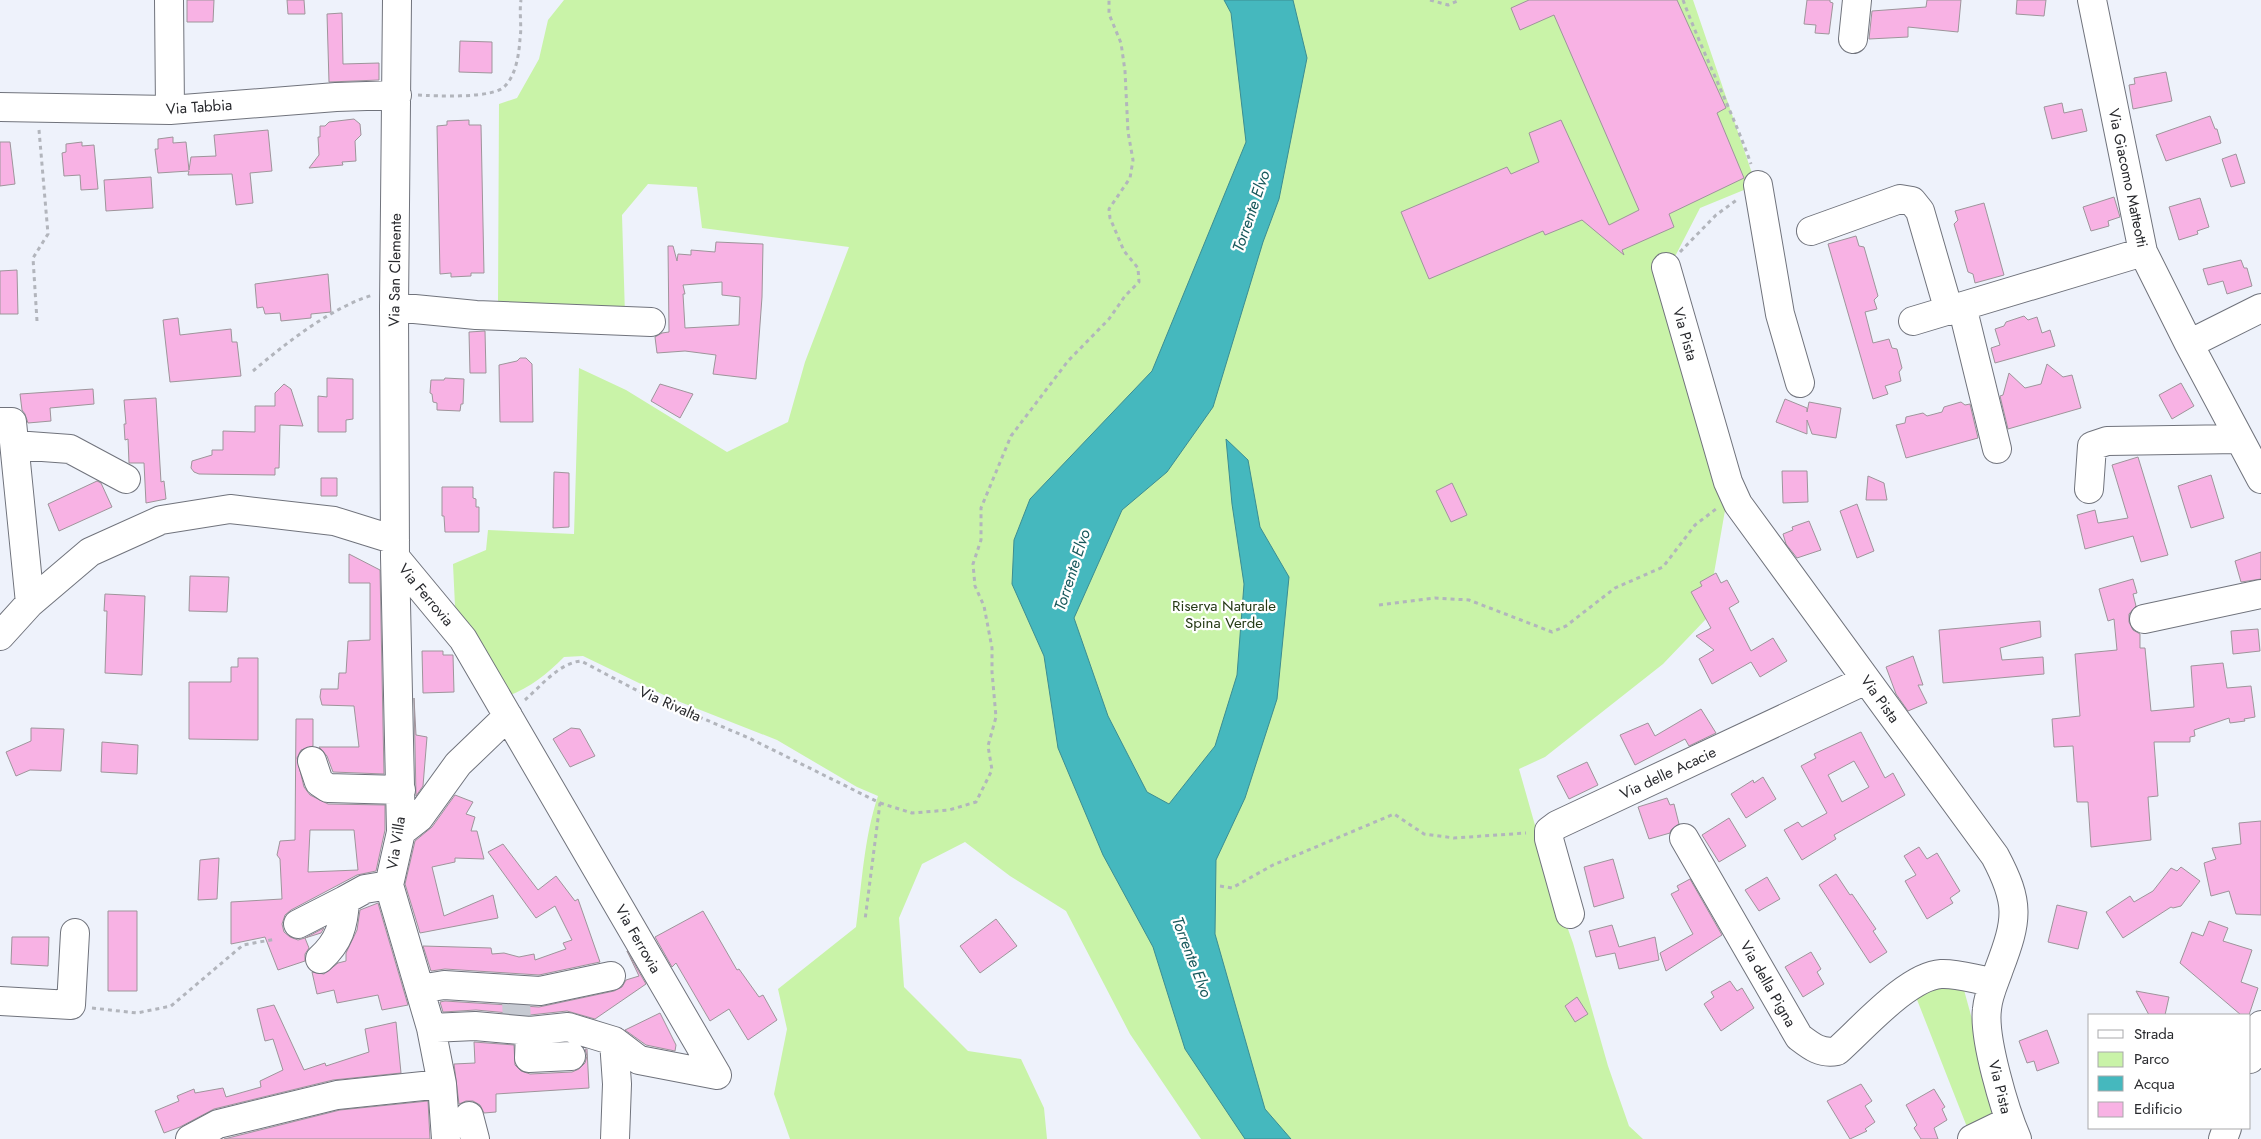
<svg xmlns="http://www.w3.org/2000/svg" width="2261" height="1139" viewBox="0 0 2261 1139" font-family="Jost,sans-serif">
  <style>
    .green { fill: #c9f3a8 }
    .water { fill: #45b8be; stroke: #3c8d92 }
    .building { fill: #f8b2e4; stroke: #9e959b; fill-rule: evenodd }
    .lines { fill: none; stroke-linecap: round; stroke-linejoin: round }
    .minor-tunnel { stroke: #c6cad2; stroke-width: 28; stroke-dasharray: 28 14; stroke-linecap: butt }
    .minor-casing { stroke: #70737c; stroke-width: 30 }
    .major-casing { stroke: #70737c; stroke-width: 30 }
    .path { stroke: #b2b5bc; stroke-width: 3; stroke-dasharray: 4 4; stroke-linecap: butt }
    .minor { stroke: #fff; stroke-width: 28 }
    .major { stroke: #fff; stroke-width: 28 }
    .labels { text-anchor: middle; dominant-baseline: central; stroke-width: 4.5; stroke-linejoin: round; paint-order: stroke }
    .street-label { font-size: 15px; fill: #28292d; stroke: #fff }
    .park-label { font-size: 15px; fill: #263915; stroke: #fff }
    .water-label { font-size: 16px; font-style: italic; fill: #18595c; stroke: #fff }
  </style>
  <rect width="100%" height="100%" fill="#eef2fb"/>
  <path class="green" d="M564,0H1693L1756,185L1700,208L1666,274L1727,499L1706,619L1663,664L1545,757L1519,769L1552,885L1573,943L1608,1066L1629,1126L1643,1139H1201L1130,1034L1066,911L1010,876L965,842L922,864L899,918L904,987L968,1051L1021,1059L1044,1108L1047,1139H790L774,1094L787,1029L778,989L856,927C862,884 864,837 878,796L857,787L777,740L670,698L583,656L564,657C547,674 531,687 508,696L455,606L453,564L486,550L488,530L574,534L579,368L626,390L727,452L788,422L805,362L849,247L702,228L697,187L648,184L622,215L625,315L498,302L499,104L517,98L539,59L548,20Z
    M1941,981L1964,990L1997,1110L1992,1119L1969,1132L1914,992Z"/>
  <path class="water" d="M1224,0H1293L1307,58L1279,199L1263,242L1213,407L1167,472L1122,510L1074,618L1108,716L1147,792L1169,804L1215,746L1237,675L1244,584L1232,504L1226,439L1248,460L1260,527L1289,577L1277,699L1245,798L1216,860L1215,934L1265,1109L1291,1139H1245L1185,1049L1153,947L1103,855L1058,748L1044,656L1012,584L1014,540L1030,499L1152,371L1246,142L1231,13Z"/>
  <path class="building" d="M187,0H214L213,22H187Z
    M287,0H304L305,14H288Z
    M1529,0H1677L1726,108L1717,113L1744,178L1669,214L1674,227L1622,250L1624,255L1582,220L1545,235L1543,231L1429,279L1401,212L1507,167L1511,174L1539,162L1529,133L1561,120L1609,225L1639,210L1554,15L1520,30L1511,8Z
    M1807,0H1830V2L1833,3L1829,34L1815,33L1816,25L1804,24Z
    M1927,0H1961L1958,32L1908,27V37L1869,39L1872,11L1926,7Z
    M2017,0H2046L2044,16L2016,14Z
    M342,13L343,64L379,63V80L329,82L327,14Z
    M460,41L492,42V73L459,72Z
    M2166,72L2172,101L2133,109L2129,85L2135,84L2134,78Z
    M2062,103L2064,113L2082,109L2087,131L2052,139L2044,107Z
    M2210,116L2215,129H2217L2221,143L2166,161L2156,135Z
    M354,119L360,124L361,135L355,141L356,161L342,162L343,165L309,168L319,155L318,137H320V126H325L329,122Z
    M469,120V125H481L484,273H471V276L451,277V273L440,274L437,126L447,125V121Z
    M268,130L272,171L250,173L253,203L236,205L232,174L188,175L189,171L158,173L155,149H158V139L173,137V143L186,142L189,170L191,157L216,156L214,135Z
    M0,142H10L15,184L0,186Z
    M82,142V146L94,145L98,189L81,190L80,175L64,176L62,153L66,152V144Z
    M2236,154L2245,183L2231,187L2222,159Z
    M151,177L153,208L106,211L104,180Z
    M2114,197L2120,217L2108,221L2109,226L2091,231L2083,207Z
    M2200,198L2209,227L2197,231L2198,234L2179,240L2169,207Z
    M1984,203L2004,275L1975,283L1973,274L1968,272L1960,244L1954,224L1958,220L1955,211Z
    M1856,236L1859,246L1864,247L1878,296L1874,300L1877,309L1865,312L1873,343L1889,339L1892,348L1897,349L1902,368L1899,372L1901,381L1885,386L1888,394L1873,399L1828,244Z
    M716,242L763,244L762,297L756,379L713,374L716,355L685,351L657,353L655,337L662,333L669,332L668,246H673L677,261L678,254L691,255V250L715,252ZM722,282V295L740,297L739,325L685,328L683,294H685L683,285Z
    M2241,260L2244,268H2247L2252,286L2227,294L2223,281L2208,285L2203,269Z
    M17,270L18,314H0V271Z
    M328,274L331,312L311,314V318L281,321L280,313L265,314L263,307L257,308L255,284Z
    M2024,316L2028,320L2037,317L2042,333L2050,330L2055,346L1995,363L1991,348L2000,345L1995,329L2004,326L2006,322Z
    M178,318L180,335L231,329L232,342H237L241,376L170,382L163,320Z
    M485,331L486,373H470L469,332Z
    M520,358H526L532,364L533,422H500L499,365L517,361Z
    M2047,364L2063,377L2072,375L2081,408L2008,429L2000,396L2003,395L2009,373L2025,388L2041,384Z
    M327,378L353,379V419L346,420V432H318V396L327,397Z
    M445,378L464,379L463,404H461L460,411L437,410V403L433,402L432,394L430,393L431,380H444Z
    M2181,383L2194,406L2172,419L2159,395Z
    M284,384L291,389L303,426L280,425L279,468H275V475L199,474L194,472L191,468L192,461L212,455V450H223V431L255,432V406H275V393Z
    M660,384L693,394L680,418L651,401Z
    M93,389L94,404L50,408L51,421L28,423L25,414L22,410L20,394Z
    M156,398L161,482L164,481L166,499L146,503L144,463H129L128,439L125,440L124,424H126L124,400Z
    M1785,399L1807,408V412L1809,402L1841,408L1836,438L1812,434L1807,420V434L1776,422Z
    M1961,402L1965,405L1970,404L1978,438L1906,458L1896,425L1905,423L1906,417L1923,413L1927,416L1942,412L1944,407Z
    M2138,457L2168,555L2141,562L2133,536L2085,549L2077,515L2095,510L2098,523L2128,518L2112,465Z
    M1782,471H1807L1808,502L1783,503Z
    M554,472L569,473V527L553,528Z
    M2211,475L2224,518L2191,528L2178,486Z
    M1868,476L1884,483L1887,500H1866Z
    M321,478H337V496H321Z
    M97,481L101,483L112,507L59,531L48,504Z
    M1452,483L1467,515L1451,522L1436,491Z
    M442,487H473V498L476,499V507H479V532H445L444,516H442Z
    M1857,504L1874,551L1857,558L1840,511Z
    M1809,521L1821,550L1797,558L1786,544L1783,534L1793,530L1792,527Z
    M2261,552V579L2241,582L2235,561Z
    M349,554L380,570L384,774L333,772L327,756L319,747H359L354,706L322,705L320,697L321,689H338L339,673H346L348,641L370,640V583H349Z
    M1716,573L1721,583L1727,580L1739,602L1729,608L1751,651L1773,638L1787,661L1760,677L1751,662L1712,684L1699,659L1714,650L1696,636L1711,628L1691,592L1702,586L1700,582Z
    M190,576L229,577L227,612L189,611Z
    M2133,579L2137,593L2133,594L2136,606L2129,614V622L2133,630L2140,634V648H2145L2151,711L2194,707L2191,666L2223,663L2227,688L2251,686L2255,717L2244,719L2245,721L2230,723L2229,718L2194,730L2195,736L2190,737V742H2154L2158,796L2148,797L2151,840L2091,847L2088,802H2077L2073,746L2054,747L2052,719L2080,716L2075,654L2117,650L2114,619L2108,621L2099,589Z
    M105,594L145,596L142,675L105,673L107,611H104Z
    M2040,621L2041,637L2000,648L2002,660L2043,657L2044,674L1943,683L1939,630Z
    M2258,629L2260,651L2233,654L2231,631Z
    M422,651H443V655H453L454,692L423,693Z
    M1913,656L1923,685H1918L1927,703L1908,711L1896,694L1886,667Z
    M238,658H258V740L189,739V682H231V667H238Z
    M414,698L416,735L427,737L423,786L416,796Z
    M1701,709L1716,733L1689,746L1685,739L1635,765L1620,735L1648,723L1655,736Z
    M296,719H313V746L301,750L297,758L304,787L310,795L328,804L385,805V830L376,871L357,875L291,910L285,915L282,924L284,932L290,937L298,940L305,938L324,928L321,933L305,938L309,948L305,954V961L278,970L265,937L231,944V902L282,899L280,859L277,855L280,841L295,840ZM310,830H354L358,870L308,872Z
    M31,728L64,729L61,771L30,770L16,776L6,752L31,741Z
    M571,728L580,729L595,756L570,767L553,739Z
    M1861,732L1885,778L1893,773L1905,795L1834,835L1836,839L1802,860L1784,830L1798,822L1802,827L1827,813L1801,766L1816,758L1814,754ZM1854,761L1869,787L1842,802L1828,775Z
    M102,742L138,745L137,774L101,772Z
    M1587,762L1598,785L1569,799L1557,776Z
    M1763,777L1776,799L1746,818L1731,794L1753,780L1754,783Z
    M455,795L473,802L466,814L475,817L471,831H477L484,859L455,858V862L432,867L444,916L493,895L498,918L420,933L405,884L415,841L432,827Z
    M1667,798L1670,805L1674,804L1679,824L1671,830L1670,833L1649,839L1638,807Z
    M1729,818L1746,846L1719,862L1702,835Z
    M2261,821V915L2236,914L2229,891L2211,896L2204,863L2216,859L2212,848L2241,844L2239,823Z
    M503,844L538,890L556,876L575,901L578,899L600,962L539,975L445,969L431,971L423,946L491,948L492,954L504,953L519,957L534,954L535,960L566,949L563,943L572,940L555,906L536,918L488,852Z
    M1919,847L1927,859L1937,853L1960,891L1950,898L1953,903L1927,919L1905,881L1916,875L1904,856Z
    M219,858L217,899L198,900L200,860Z
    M1613,859L1624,898L1594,907L1584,867Z
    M2181,867L2200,881L2181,906L2173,908L2171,907L2123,938L2106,912L2130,896L2134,902L2153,891L2171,868L2177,871Z
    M1836,874L1850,895L1852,894L1876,929L1873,931L1887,952L1870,963L1819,885Z
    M1767,877L1780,899L1759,911L1745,890Z
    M1690,879L1722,935L1666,971L1660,953L1693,934L1671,894L1679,890L1677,886Z
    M378,903L408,1005L382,1010L378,995L337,1003L334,990L317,994L312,972L324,974L338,963L346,961V953L357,930L360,910Z
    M2057,905L2087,912L2078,949L2048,942Z
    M108,911H137V991H108Z
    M703,911L737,970L739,969L759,997L763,995L777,1020L748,1040L729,1009L710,1021L676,963L672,967L655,937Z
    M996,919L1017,946L980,973L960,946Z
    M2209,921L2228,928L2223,941L2252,950L2241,982L2258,988L2249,1015H2241L2180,963L2192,932L2203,936Z
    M1612,925L1619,947L1655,937L1659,960L1619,969L1615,953L1596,957L1589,931Z
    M12,937H49L48,966L11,964Z
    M627,951L646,984L595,1019L567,1011L530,1015L476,1010L443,1012L440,1002L445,1001L539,1007L614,991L622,987L626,980L639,976Z
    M1811,952L1821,969L1817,972L1824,984L1803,997L1785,967Z
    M1730,981L1737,991L1742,988L1754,1008L1721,1031L1704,1004L1714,997L1711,992Z
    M2136,991L2169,997L2165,1015H2149Z
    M1577,997L1588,1014L1575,1022L1565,1006Z
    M274,1005L304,1070L325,1063L326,1066L369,1052L365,1029L396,1022L401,1073L333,1080L214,1109L180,1127L164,1133L155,1111L179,1101L177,1096L194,1089L195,1093L223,1088L226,1097L261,1087L260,1081L283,1070L273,1039L265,1041L257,1009Z
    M660,1013L676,1045L675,1051L646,1045L625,1030Z
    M2047,1030L2059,1063L2037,1071L2034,1061L2027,1063L2019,1041Z
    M474,1042L514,1045L515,1065L521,1071L530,1074L572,1072L579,1069L585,1063L587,1056L585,1049H587L589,1088L496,1094V1112L484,1113L480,1105L473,1101H466L459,1104L454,1064L475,1063Z
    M1861,1084L1872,1101L1865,1106L1875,1122L1865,1129L1867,1131L1850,1139L1827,1101Z
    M1934,1089L1945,1107L1942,1109L1947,1120L1934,1128L1938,1139H1921L1914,1128L1917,1125L1906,1105Z
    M428,1101L430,1139H224L340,1110Z"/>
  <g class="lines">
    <path class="minor-tunnel" d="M516,999L517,1024"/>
    <defs>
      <path id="minor" d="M169,0L170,110
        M397,0L394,307L395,557L401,832L389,885L431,1028L442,1084L446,1139
        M2092,0L2143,252L2189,344L2261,479
        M1853,39L1857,0
        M0,107L170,110L336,97L397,95
        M1758,185L1780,314L1800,383
        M1811,231L1900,199L1912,201L1920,211L1949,311
        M1666,267L1728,482L1738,504L1995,856C2020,903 2018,919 1999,969C1995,981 1988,995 1987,1009C1983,1038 2005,1111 2017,1139
        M1962,306L1997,449
        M394,307L476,315L651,322
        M1913,321L2143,252
        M2189,344L2261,308
        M0,422H12L30,603
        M15,445L70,449L126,479
        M2089,489L2092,446L2107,441L2239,439
        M395,557L463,639L717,1075
        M2144,619L2261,594
        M0,636L30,603L90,552L161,520L230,509L334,521L395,540
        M312,761L319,782L328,788L401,790
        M401,832L419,818L458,764L508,716
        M1684,838L1799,1037C1812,1047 1821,1054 1837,1051C1862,1029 1908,976 1941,974C1958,973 1977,980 1994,982
        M1570,914L1549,839V831L1557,825L1866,680
        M298,924L345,900
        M320,959C339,942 344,925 345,900L365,889L389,885
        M420,989L444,985L540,991L611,976
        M0,1001L71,1005L75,933
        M431,1028L475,1026L530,1031L568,1027L614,1041L639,1060L717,1075
        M530,1031L529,1058L571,1056
        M614,1041L617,1084L615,1139
        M469,1116L475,1139
        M190,1139L218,1124L337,1095L442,1084
        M1972,1139L2009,1121"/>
      <path id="major" d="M2250,1059L2261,1025
        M2223,1139L2227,1128"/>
    </defs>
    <use href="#minor" class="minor-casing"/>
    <use href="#major" class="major-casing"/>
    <path class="path" d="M1430,0L1448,5L1460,0
      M1683,0C1704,56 1731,108 1751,164
      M418,95C435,96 494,99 505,86C516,75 519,54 520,39C522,26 519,13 521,0
      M1680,252L1716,215L1738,199
      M37,321L33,258L48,234L39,130
      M253,371C286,343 332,307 373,295
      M1379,605L1435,598L1469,600L1552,632L1566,626L1615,588L1663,567L1695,525L1716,509
      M525,700C541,686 559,663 581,661L638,691L749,738L880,803L865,920
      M880,803L912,813L949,810L976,802L992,770L988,746L996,717L992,672V648L984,606L975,586L973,564L981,540V508L1011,436L1068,361L1109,319L1125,296L1139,282L1138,268L1124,251L1110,218L1109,209L1130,178L1133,160L1128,132L1125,71L1121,43L1109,14V0
      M1220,886L1232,888L1273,865L1394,814L1424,834L1454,838L1526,833
      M92,1008L137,1013L171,1006L243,945L276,939"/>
    <use href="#minor" class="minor"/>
    <use href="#major" class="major"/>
  </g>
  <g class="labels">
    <g class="street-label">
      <text transform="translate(199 107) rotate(-4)">Via Tabbia</text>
      <text transform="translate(2128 178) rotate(78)">Via Giacomo Matteotti</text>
      <text transform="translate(395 270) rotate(-89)">Via San Clemente</text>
      <text transform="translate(1685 334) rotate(74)">Via Pista</text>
      <text transform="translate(426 595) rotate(50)">Via Ferrovia</text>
      <text transform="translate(1880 699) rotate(54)">Via Pista</text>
      <text transform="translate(670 704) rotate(24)">Via Rivalta</text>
      <text transform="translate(1668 773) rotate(-25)">Via delle Acacie</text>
      <text transform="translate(396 843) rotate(-81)">Via Villa</text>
      <text transform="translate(638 939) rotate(60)">Via Ferrovia</text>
      <text transform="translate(1768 984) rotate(60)">Via della Pigna</text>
      <text transform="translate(2000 1087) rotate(76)">Via Pista</text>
    </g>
    <g class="park-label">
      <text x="1224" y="606">Riserva Naturale<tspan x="1224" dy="17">Spina Verde</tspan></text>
    </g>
    <g class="water-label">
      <text transform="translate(1251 211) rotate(-71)">Torrente Elvo</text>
      <text transform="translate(1072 570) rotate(-72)">Torrente Elvo</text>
      <text transform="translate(1192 957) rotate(69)">Torrente Elvo</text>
    </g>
  </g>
  <rect x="2088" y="1014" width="162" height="115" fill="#ffffff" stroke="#a9a9ab"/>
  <rect x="2098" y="1030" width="25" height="8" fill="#ffffff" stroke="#a9a9ab"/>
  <text x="2134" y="1039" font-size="15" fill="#28292d">Strada</text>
  <rect x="2098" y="1052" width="25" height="15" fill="#c9f3a8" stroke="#a9a9ab"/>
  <text x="2134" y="1064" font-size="15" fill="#28292d">Parco</text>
  <rect x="2098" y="1076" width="25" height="15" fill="#45b8be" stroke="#a9a9ab"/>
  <text x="2134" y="1089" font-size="15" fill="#28292d">Acqua</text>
  <rect x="2098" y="1102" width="25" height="15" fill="#f8b2e4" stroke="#a9a9ab"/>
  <text x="2134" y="1114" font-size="15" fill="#28292d">Edificio</text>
</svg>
